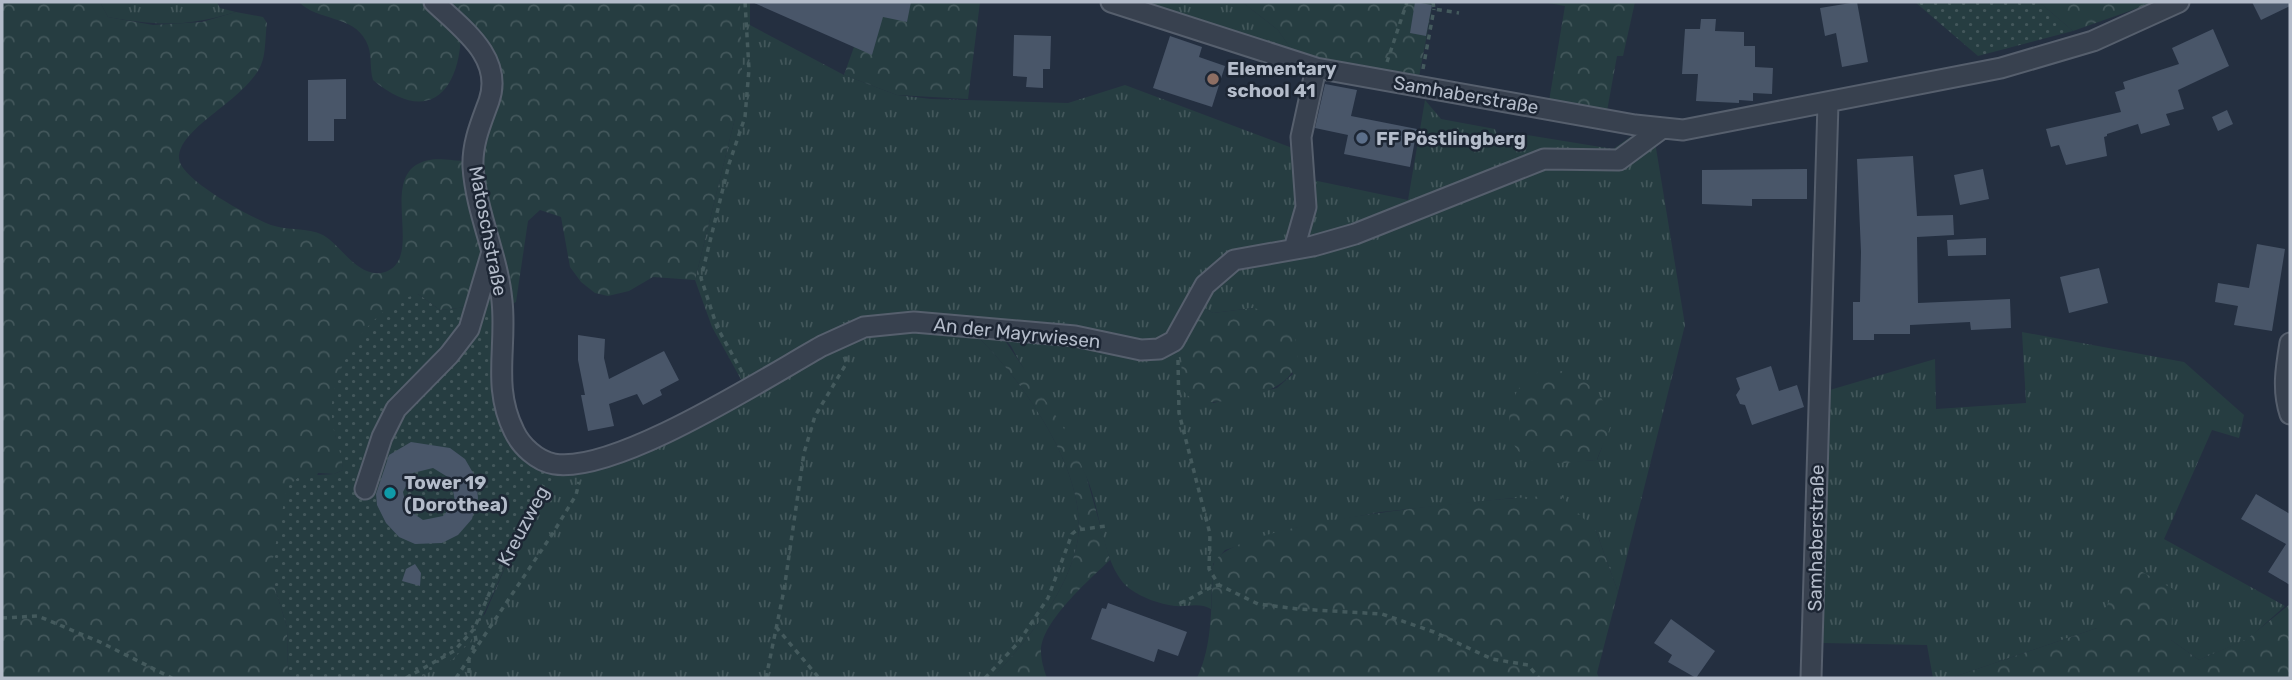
<svg xmlns="http://www.w3.org/2000/svg" width="2292" height="680" viewBox="0 0 2292 680" font-family="Rubik,sans-serif">
  <style>
    .grass { fill: url(#grass-tufts); fill-rule: evenodd }
    .forest { fill: url(#forest-crowns) }
    .park { fill: url(#park-dots) }
    .building { fill: #495669; fill-rule: evenodd }
    .lines { fill: none; stroke-linecap: round; stroke-linejoin: round }
    .minor-casing { stroke: #565f6d; stroke-width: 23 }
    .path { stroke: #445a5d; stroke-width: 3.5; stroke-dasharray: 5 5; stroke-linecap: butt }
    .minor { stroke: #38414f; stroke-width: 19 }
    .education-dot { fill: #8d6e63; stroke: #1d2634; stroke-width: 2.5 }
    .service-dot { fill: #5c6f8a; stroke: #1d2634; stroke-width: 2.5 }
    .culture-dot { fill: #0f9aa8; stroke: #1d2634; stroke-width: 2.5 }
    .labels { text-anchor: middle; dominant-baseline: central; stroke-width: 5; stroke-linejoin: round; paint-order: stroke }
    .poi-label { font-size: 19px; font-weight: bold; fill: #b4bcca; stroke: #1d2634; text-anchor: start }
    .street-label { font-size: 19px; fill: #b4bcca; stroke: #1d2634 }
  </style>
  <defs>
    <pattern id="grass-tufts" width="24" height="20" patternUnits="userSpaceOnUse" patternTransform="scale(1.75)"><rect width="24" height="20" fill="#263d41"/><path d="M3 7l-1-3M5 7V3M7 7l1-3M15 17l-1-3M17 17v-4M19 17l1-3" fill="none" stroke="#43575b"/></pattern>
    <pattern id="forest-crowns" width="20" height="18" patternUnits="userSpaceOnUse" patternTransform="scale(1.75)"><rect width="20" height="18" fill="#263d41"/><path d="M2 6a3 3 0 1 1 6 0M12 15a3 3 0 1 1 6 0" fill="none" stroke="#43575b"/></pattern>
    <pattern id="park-dots" width="8" height="8" patternUnits="userSpaceOnUse" patternTransform="scale(1.75)"><rect width="8" height="8" fill="#263d41"/><path d="M2 2h.1M6 6h.1" fill="none" stroke="#43575b" stroke-width="1.8" stroke-linecap="round"/></pattern>
  </defs>
  <rect width="100%" height="100%" fill="#242f40"/>
  <path class="grass" d="M100,2H217L220,8L236,12C186,27 158,26 108,17Z
    M740,2H750V25L844,75L897,95L931,99L1068,103L1125,85L1295,149L1300,189L1291,235L1285,241L1237,252L1167,336L1151,344L910,317L743,383L712,327L695,280L735,118Z
    M1133,2H1242L1278,30L1293,52Z
    M1425,100L1441,119L1495,129L1497,135L1505,140L1514,133L1613,149L1630,137L1638,140L1622,151L1552,153L1309,243L1303,236L1308,179L1408,200Z
    M1655,142L1685,325L1618,592L1596,531L1513,498L1381,512L1295,528L1225,550L1213,564L1211,609C1200,602 1187,607 1175,606C1159,604 1143,598 1130,589C1102,568 1101,508 1086,476C1066,431 1034,390 1011,346L1002,336L1181,343L1182,356L1213,403L1277,388L1293,374L1253,308L1213,313L1199,305L1227,271L1537,166H1609ZM1610,426L1597,460L1554,463Z
    M873,330L975,334C1022,379 1091,476 1077,544C1066,596 1027,639 993,678H419L485,614L519,535L555,475L580,472Z
    M2022,332L2184,362L2244,415L2239,438L2212,430L2164,539L2285,606L2248,639L2199,660L2171,640L2097,628L1951,678H1933L1927,645L1822,643L1823,392L1935,359L1936,409L2026,403Z"/>
  <path class="forest" d="M2,2H100L108,17L153,25L202,22L236,12L263,17L267,23C265,36 266,54 261,65C245,101 179,127 179,158C179,179 252,218 271,225C288,231 307,227 323,235C342,246 359,280 385,272C426,258 376,175 425,161C436,157 455,161 467,161L485,246L467,307L440,310L418,294L335,435L342,455L343,470L334,474L318,473L274,585L287,627L288,673L294,678H2Z
    M299,2H425L461,36C458,98 424,123 373,80C369,67 373,54 366,41C353,15 317,21 299,2Z
    M441,2H740L742,71L735,118L695,280L653,277L629,291L608,296L595,293L581,282L570,267L561,217L540,210L528,221L516,302L510,305L479,172L482,146L498,97Z
    M870,2H980L968,99L897,95L844,75Z
    M1242,2H1433L1419,77L1358,69L1293,52L1278,30Z
    M1543,2H1635L1623,56H1617L1607,111L1549,101L1565,6Z
    M2039,2H2155L2073,31Z
    M1199,305L1213,313L1253,308L1281,314C1334,384 1250,404 1195,402L1182,390L1181,343Z
    M975,334L1002,336L1062,425L1086,475L1110,560C1090,579 1041,622 1041,651C1041,660 1044,670 1047,678H993C1027,639 1066,596 1077,544C1091,476 1022,379 975,334Z
    M1561,371C1584,377 1610,397 1610,424C1610,434 1600,449 1597,460C1577,461 1550,467 1531,460C1496,447 1506,383 1539,372C1545,370 1554,372 1561,371Z
    M1560,495L1596,531L1618,592L1597,673L1599,678H1197C1210,651 1211,620 1212,590C1213,582 1211,570 1214,563C1234,519 1507,498 1560,495Z
    M2126,563L2173,589L2171,640L2199,660L2247,639L2290,604V678H1951L2097,628Z"/>
  <path class="park" d="M1915,2H2039L2073,31L1978,56Z
    M485,246L497,298L494,378L540,467L555,475L519,536L472,640L453,659L419,678H294L288,673L287,627L274,585L272,563L287,487L300,476L334,474L343,470C342,452 333,436 332,417C329,369 370,306 418,294L440,310L467,307Z"/>
  <path class="building" d="M752,2H911L907,22L883,17L872,55Z
    M1415,2L1432,5L1426,36L1410,33Z
    M1857,2L1868,62L1842,67L1836,33L1825,36L1820,8Z
    M2252,2H2290V6L2261,20Z
    M1701,19H1716L1715,31L1744,32V46H1755V67L1773,68L1772,94L1753,93V101L1739,100V103L1696,101L1698,74H1682L1685,29H1700Z
    M2213,29L2229,66L2178,90L2184,109L2166,114L2170,125L2141,134L2138,124L2107,134V136L2104,137L2107,156L2066,165L2059,145L2051,147L2046,129L2121,112L2115,92L2125,89L2123,82L2179,64L2172,48Z
    M1014,35L1051,36L1050,69H1043V88L1026,87L1027,77L1013,76Z
    M1170,36L1202,47L1199,57L1225,66L1212,107L1153,88Z
    M346,79V119H334V141H308V80Z
    M1325,84L1357,90L1351,116L1417,129L1410,167L1344,154L1348,135L1315,128Z
    M2227,110L2233,124L2218,131L2212,117Z
    M1913,156L1917,216L1953,215L1954,235L1917,237L1918,303L2010,299L2011,328L1971,330L1970,322L1910,325V334H1874V340H1853V302H1860L1861,252L1857,159Z
    M1807,169V199H1752V206L1702,204V170Z
    M1983,169L1989,199L1960,205L1954,175Z
    M1986,238V255L1948,256L1947,240Z
    M2257,244L2285,249L2272,331L2234,325L2238,306L2215,302L2218,283L2249,288Z
    M2099,268L2108,303L2069,313L2060,277Z
    M578,335L605,339L604,358L609,379L664,351L679,380L660,390L662,395L643,405L637,394L609,404L614,426L588,431L581,395H585L578,360Z
    M1771,366L1779,391L1797,385L1804,407L1752,425L1745,405L1740,404L1736,395L1740,389L1736,378Z
    M411,442L450,448L465,459L476,478L478,498L472,519L458,535L442,543L415,544L399,537L386,523L377,505L376,494L389,455ZM433,468L451,479L455,502L443,516L423,520L407,509L403,492L413,473Z
    M2256,494L2290,514V585L2268,572L2286,544L2241,519Z
    M415,564L421,573L420,586L402,581L406,569Z
    M1108,603L1187,632L1178,656L1158,649L1154,662L1091,639L1102,608L1106,609Z
    M1671,619L1715,651L1696,678L1668,662L1672,655L1654,643Z"/>
  <g class="lines">
    <defs>
      <path id="minor" d="M434,2C461,28 504,57 489,101C481,123 472,143 473,167C476,213 498,256 502,301C507,347 492,387 514,431C521,446 537,461 554,464C616,474 765,378 822,346L864,327L914,322L1075,336L1141,350L1159,349L1174,341L1205,285L1234,260L1313,246L1355,234L1544,159L1619,160L1661,129
        M1111,2L1316,68L1635,125L1683,130L2001,68L2093,41L2179,2
        M1294,249L1306,207L1301,137L1316,68
        M2290,343C2286,367 2282,390 2290,414
        M365,489L382,437L396,409L449,355L469,329L491,255
        M1811,678L1828,103"/>
    </defs>
    <use href="#minor" class="minor-casing"/>
    <path class="path" d="M1433,2L1434,9L1459,13
      M1387,62L1407,2
      M1423,69L1434,9
      M1178,360L1179,413L1210,534L1209,569L1219,585L1258,604L1298,609L1382,614L1434,632L1492,659L1528,665L1539,678
      M742,372L717,327L701,278L729,164L745,117L749,69L745,2
      M1180,603C1195,598 1204,588 1219,585
      M2,618L38,616L100,642L172,678
      M776,627L819,678
      M472,650L476,640L474,629
      M469,658V678
      M406,678L454,651L474,629L510,545L546,481
      M456,678L553,533L576,495L579,482
      M766,678L784,590L804,453L815,416L846,364V354
      M985,678L1018,643L1048,598L1072,534L1077,530L1106,526"/>
    <use href="#minor" class="minor"/>
  </g>
  <circle class="education-dot" cx="1213" cy="79" r="7"/>
  <circle class="service-dot" cx="1362" cy="138" r="7"/>
  <circle class="culture-dot" cx="390" cy="493" r="7"/>
  <g class="labels">
    <g class="poi-label">
      <text x="1227" y="68">Elementary<tspan x="1227" dy="22">school 41</tspan></text>
      <text x="1376" y="138">FF Pöstlingberg</text>
      <text x="404" y="482">Tower 19<tspan x="404" dy="22">(Dorothea)</tspan></text>
    </g>
    <g class="street-label">
      <text transform="translate(1466 95) rotate(10)">Samhaberstraße</text>
      <text transform="translate(488 231) rotate(79)">Matoschstraße</text>
      <text transform="translate(1017 333) rotate(6)">An der Mayrwiesen</text>
      <text transform="translate(523 526) rotate(-62)">Kreuzweg</text>
      <text transform="translate(1816 538) rotate(-89)">Samhaberstraße</text>
    </g>
  </g>
  <rect width="2292" height="680" fill="none" stroke="#b4bcca" stroke-width="7"/>
</svg>
